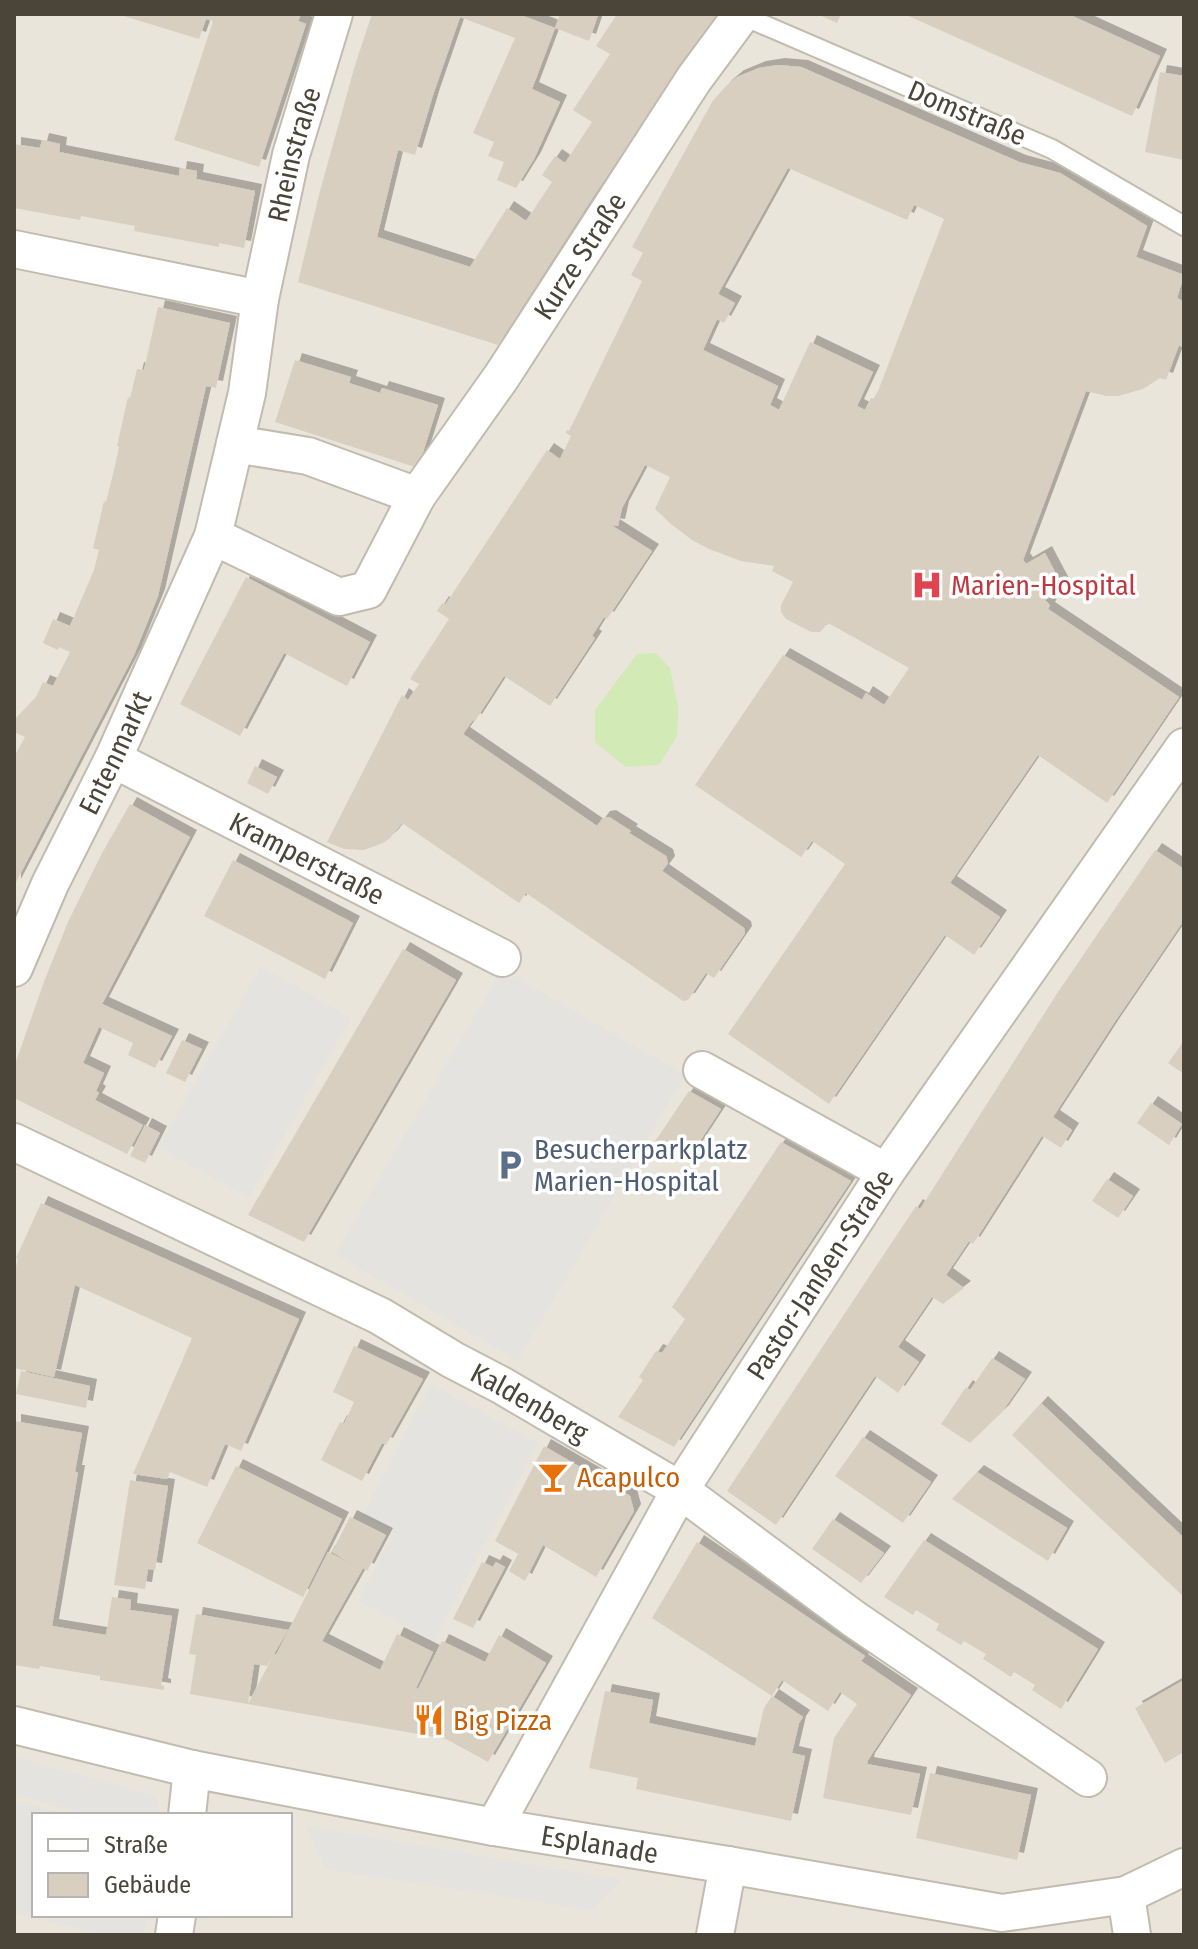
<svg xmlns="http://www.w3.org/2000/svg" width="1198" height="1949" viewBox="0 0 1198 1949" font-family="'Fira Sans Condensed',sans-serif">
  <style>
    .residential { fill: #eae5da; fill-rule: evenodd }
    .green { fill: #d2eab5 }
    .parking { fill: #e5e3e0 }
    .building { fill: #d8cfc1; fill-rule: evenodd; filter: url(#shadow) }
    .lines { fill: none; stroke-linecap: round; stroke-linejoin: round }
    .lane-casing { stroke: #c2bbae; stroke-width: 22 }
    .street-casing { stroke: #c2bbae; stroke-width: 40 }
    .lane { stroke: #fff; stroke-width: 18 }
    .street { stroke: #fff; stroke-width: 36 }
    .labels { text-anchor: middle; dominant-baseline: central; stroke-width: 7; stroke-linejoin: round; paint-order: stroke }
    .street-label { font-size: 28px; fill: #4b4439; stroke: #fff }
    .health-label { font-size: 28px; fill: #be3a42; stroke: #fff; text-anchor: start }
    .service-label { font-size: 28px; fill: #4e5e75; stroke: #fff; text-anchor: start }
    .food-label { font-size: 28px; fill: #c56008; stroke: #fff; text-anchor: start }
  </style>
  <defs>
    <filter id="shadow"><feDropShadow dx="7" dy="-7" stdDeviation="0" flood-color="#0004"/></filter>
  </defs>
  <rect width="100%" height="100%" fill="#f6f3ec"/>
  <path class="residential" d="M14,14H1184V1935H14ZM34,1815H290V1915H34Z"/>
  <path class="green" d="M656,653L670,668L678,707L677,736L659,765L626,767L595,742V710L637,654Z"/>
  <path class="parking" d="M261,966L351,1018L249,1198L158,1147Z
    M502,969L685,1075L518,1361L335,1254Z
    M431,1384L538,1443L434,1641L358,1601L393,1533L362,1516Z
    M14,1757L154,1795L162,1815H90L14,1794Z
    M14,1801L69,1815H34V1915H149L144,1935H100L14,1912Z
    M305,1826L621,1880L592,1910L326,1869Z"/>
  <path class="building" d="M117,14H301L298,21L306,24L259,167L174,140L213,21L206,19L199,39Z
    M372,14H518L555,28L532,89L560,102L534,159L516,188L497,180L504,162L488,156L494,142L473,133L515,38L460,17L433,95L415,155L398,150L377,237L470,267L507,208L526,221L552,182L542,175L555,156L565,163L592,122L573,110L610,54L596,46L617,14H717L595,194L498,345L298,282L320,191L355,65Z
    M560,14L598,15L589,41L555,28Z
    M817,14H841L837,23Z
    M904,14H1068L1160,56L1132,116Z
    M778,65L801,67L1019,162L1060,173L1147,226L1136,257L1184,275L1177,298L1184,302V348L1179,345L1166,380L1160,378L1143,389L1118,396H1106L1086,391L1023,560L1026,564L1045,553L1064,589L1045,600L1050,605L1048,609L1179,697L1107,803L1038,755L950,883L1000,917L974,955L945,935L829,1104L728,1034L845,864L812,841L801,857L695,785L783,655L862,700L866,693L884,705L909,668L828,623L820,632H811L786,619L781,612V605L793,582L772,571L774,566L741,561L709,549L692,540L671,524L655,509L670,477L645,465L622,508L618,526L611,525L652,551L607,619L604,617L592,636L595,638L550,706L504,676L475,721L473,720L463,734L597,826L603,818L609,817L631,831L629,833L666,856L668,863L662,871L744,928L745,933L714,978L706,973L688,1000L683,1001L526,893L519,903L402,823L390,838L383,843L364,850L344,849L327,842L402,695L408,700L419,684L410,679L449,619L437,611L442,603L445,605L547,450L560,459L571,436L566,433L567,430L569,431L642,281L631,275L643,253L632,247L712,102L726,86L737,77L759,68ZM788,168L907,220L914,205L944,219L875,399L871,398L865,410L857,406L873,372L810,342L779,410L770,405L778,386L703,350L717,319L724,323L735,303L718,294Z
    M1160,72L1184,76V160L1145,152Z
    M42,140L60,144L59,152L179,176L180,168L197,171L196,179L255,191L244,248L219,243V247L134,231L135,226L81,216L80,220L14,208V144L40,148Z
    M158,307L230,323L216,388L206,386L158,596L134,655L14,886V757L25,737L14,732V720L36,697L43,682L53,686L70,652L59,647L58,650L43,643L53,619L70,626L94,570L99,550L93,548L104,501L106,502L113,474L119,447L117,446L128,397L130,398L137,369L144,370Z
    M295,360L351,377L349,383L380,393L382,388L438,405L418,468L275,422Z
    M246,577L370,642L347,686L284,653L240,736L180,704Z
    M255,766L277,777L268,794L247,783Z
    M130,804L190,837L102,1004L172,1036L155,1068L128,1055L133,1043L99,1027L83,1063L104,1073L96,1091L99,1093L95,1100L143,1125L127,1154L14,1098V1067L45,979L68,922L101,855Z
    M1155,850L1184,869V920L1112,1026L1053,1117L1072,1130L1061,1148L1042,1136L973,1244L969,1241L946,1275L964,1288L943,1304L932,1297L898,1347L919,1362L898,1393L875,1376L776,1525L727,1491L916,1206L920,1209L1058,992Z
    M233,860L353,923L325,979L204,916Z
    M403,949L456,980L304,1242L248,1215Z
    M182,1040L202,1049L185,1082L166,1073Z
    M1184,1041V1074L1168,1063Z
    M689,1091L721,1109L687,1161L654,1143Z
    M1151,1103L1182,1124L1169,1145L1137,1123Z
    M145,1125L160,1133L145,1163L130,1156Z
    M781,1142L851,1181L674,1447L618,1417L643,1380L639,1377L656,1351L662,1353L685,1319L672,1307Z
    M1107,1179L1133,1196L1118,1218L1092,1201Z
    M41,1203L299,1319L241,1451L225,1444L207,1487L170,1472L167,1479L133,1474L192,1338L75,1285L54,1377L14,1368V1274L18,1259L16,1258Z
    M354,1346L423,1379L386,1445L382,1443L362,1481L321,1460L340,1422L344,1424L354,1402L333,1392Z
    M992,1358L1025,1379L1002,1412L970,1443L941,1424L966,1387L970,1390Z
    M21,1371L90,1386L86,1408L16,1394Z
    M1041,1403L1184,1538V1597L1012,1435Z
    M14,1421L82,1433L75,1472H78L52,1626L106,1635L112,1597L131,1600L130,1610L172,1616L161,1685L164,1686V1690L100,1680V1676L40,1666L39,1669L14,1665Z
    M863,1437L931,1482L903,1523L835,1476Z
    M544,1446L630,1496L634,1511L596,1577L543,1545L525,1581L509,1571L518,1554L495,1541Z
    M236,1466L342,1519L303,1597L197,1543Z
    M977,1472L1067,1528L1048,1561L952,1499Z
    M130,1480L168,1486L155,1570L148,1569L145,1589L114,1585Z
    M350,1517L386,1535L367,1571L363,1568L322,1641L380,1670L397,1634L433,1652L416,1688L418,1689L442,1641L485,1662L499,1635L546,1663L488,1762L446,1739L190,1694L196,1655L189,1654L196,1614L288,1630L267,1666L254,1664L248,1704L274,1654L276,1655L328,1552L352,1564L332,1552Z
    M833,1519L884,1553L861,1583L812,1549Z
    M924,1540L1098,1649L1061,1709L1032,1690L1035,1685L1014,1672L1011,1677L983,1659L986,1654L964,1641L961,1645L936,1630L939,1624L916,1610L913,1615L884,1597Z
    M697,1542L865,1656L861,1661L911,1695L868,1760L867,1764L920,1774L911,1815L823,1798L834,1738L857,1704L840,1692L828,1711L782,1680L772,1696L652,1618Z
    M482,1562L493,1567L496,1562L505,1567L473,1628L453,1619Z
    M1184,1680V1752L1165,1763L1135,1708Z
    M605,1691L653,1700L649,1723L755,1746L764,1708L772,1696L803,1717L799,1723L792,1753L805,1756L791,1821L636,1789L638,1778L589,1768Z
    M930,1773L1031,1795L1017,1860L916,1838Z"/>
  <g class="lines">
    <defs>
      <path id="lane" d="M741,15L1052,149L1184,226"/>
      <g id="street">
        <path d="M14,249L260,299"/>
        <path id="s1" d="M417,496L502,376L694,79L742,14"/>
        <path d="M213,536L339,597L368,590L417,496L308,456L235,444"/>
        <path id="s2" d="M113,759L502,958"/>
        <path id="s3" d="M14,968L50,884L113,759L213,536L247,393L260,299L291,155L334,14"/>
        <path d="M702,1070L886,1172"/>
        <path id="s4" d="M14,1142L380,1316L453,1360L501,1385L680,1490L854,1619L1088,1778"/>
        <path id="s5" d="M14,1725L192,1769L494,1827L728,1865L1002,1913L1126,1895L1184,1867"/>
        <path d="M187,1815L192,1769"/>
        <path id="s6" d="M494,1827L680,1490L886,1172L1184,747"/>
        <path d="M1126,1895L1132,1935"/>
        <path d="M174,1935L177,1915"/>
        <path d="M715,1935L728,1865"/>
      </g>
    </defs>
    <use href="#lane" class="lane-casing"/>
    <use href="#street" class="street-casing"/>
    <use href="#lane" class="lane"/>
    <use href="#street" class="street"/>
  </g>
  <defs>
    <symbol id="hospital-bare" viewBox="-9 -9 18 18"><path d="M-5-5h3v3.5h4V-5h3V5h-3V1.5h-4V5h-3Z" fill="#e0444e" stroke="#fff" stroke-width="2.5" paint-order="stroke"/></symbol>
    <symbol id="parking-bare" viewBox="-9 -9 18 18"><path d="M-3.5-5.5H1a3.5 3.5 0 0 1 0 7H-1V5.5H-3.5ZM-1-3.4V-.6H.8a1.4 1.4 0 0 0 0-2.8Z" fill="#5c6f8a" stroke="#fff" stroke-width="2.5" paint-order="stroke"/></symbol>
    <symbol id="bar-bare" viewBox="-9 -9 18 18"><path d="M-6-5H6L.8 .8V4.5H3.5V6h-7V4.5H-.8V.8Z" fill="#e8710a" stroke="#fff" stroke-width="2.5" paint-order="stroke"/></symbol>
    <symbol id="restaurant-bare" viewBox="-9 -9 18 18"><path d="M-5-6h1v4h1v-4h1v4h1v-4h1v5L-1.5 .5V6h-2V.5L-5-1ZM5-6V6H3V1.5H1.5Q1.5-4 5-6Z" fill="#e8710a" stroke="#fff" stroke-width="2.5" paint-order="stroke"/></symbol>
  </defs>
  <g fill-rule="evenodd">
    <use href="#hospital-bare" x="905" y="563" width="44" height="44"/>
    <use href="#parking-bare" x="488" y="1143" width="44" height="44"/>
    <use href="#bar-bare" x="531" y="1455" width="44" height="44"/>
    <use href="#restaurant-bare" x="407" y="1698" width="44" height="44"/>
  </g>
  <g class="labels">
    <g class="street-label">
      <text transform="translate(967 113) rotate(23)">Domstraße</text>
      <text stroke="none"><textPath href="#s3" startOffset="866">Rheinstraße</textPath></text>
      <text stroke="none"><textPath href="#s1" startOffset="290">Kurze Straße</textPath></text>
      <text stroke="none"><textPath href="#s3" startOffset="238">Entenmarkt</textPath></text>
      <text stroke="none"><textPath href="#s2" startOffset="218">Kramperstraße</textPath></text>
      <text stroke="none"><textPath href="#s6" startOffset="642">Pastor-Janßen-Straße</textPath></text>
      <text stroke="none"><textPath href="#s4" startOffset="578">Kaldenberg</textPath></text>
      <text stroke="none"><textPath href="#s5" startOffset="598">Esplanade</textPath></text>
    </g>
    <g class="health-label">
      <text x="951" y="585">Marien-Hospital</text>
    </g>
    <g class="service-label">
      <text x="534" y="1149">Besucherparkplatz<tspan x="534" dy="32">Marien-Hospital</tspan></text>
    </g>
    <g class="food-label">
      <text x="577" y="1477">Acapulco</text>
      <text x="453" y="1720">Big Pizza</text>
    </g>
  </g>
  <rect width="1198" height="1949" fill="none" stroke="#4b4439" stroke-width="32"/>
  <rect x="32" y="1813" width="260" height="104" fill="#ffffff" stroke="#b7b4b0" stroke-width="2"/>
  <rect x="48" y="1839" width="40" height="12" fill="#ffffff" stroke="#b7b4b0" stroke-width="2"/>
  <text x="104" y="1853" font-size="24" fill="#4b4439">Straße</text>
  <rect x="48" y="1873" width="40" height="24" fill="#d8cfc1" stroke="#b7b4b0" stroke-width="2"/>
  <text x="104" y="1893" font-size="24" fill="#4b4439">Gebäude</text>
</svg>
